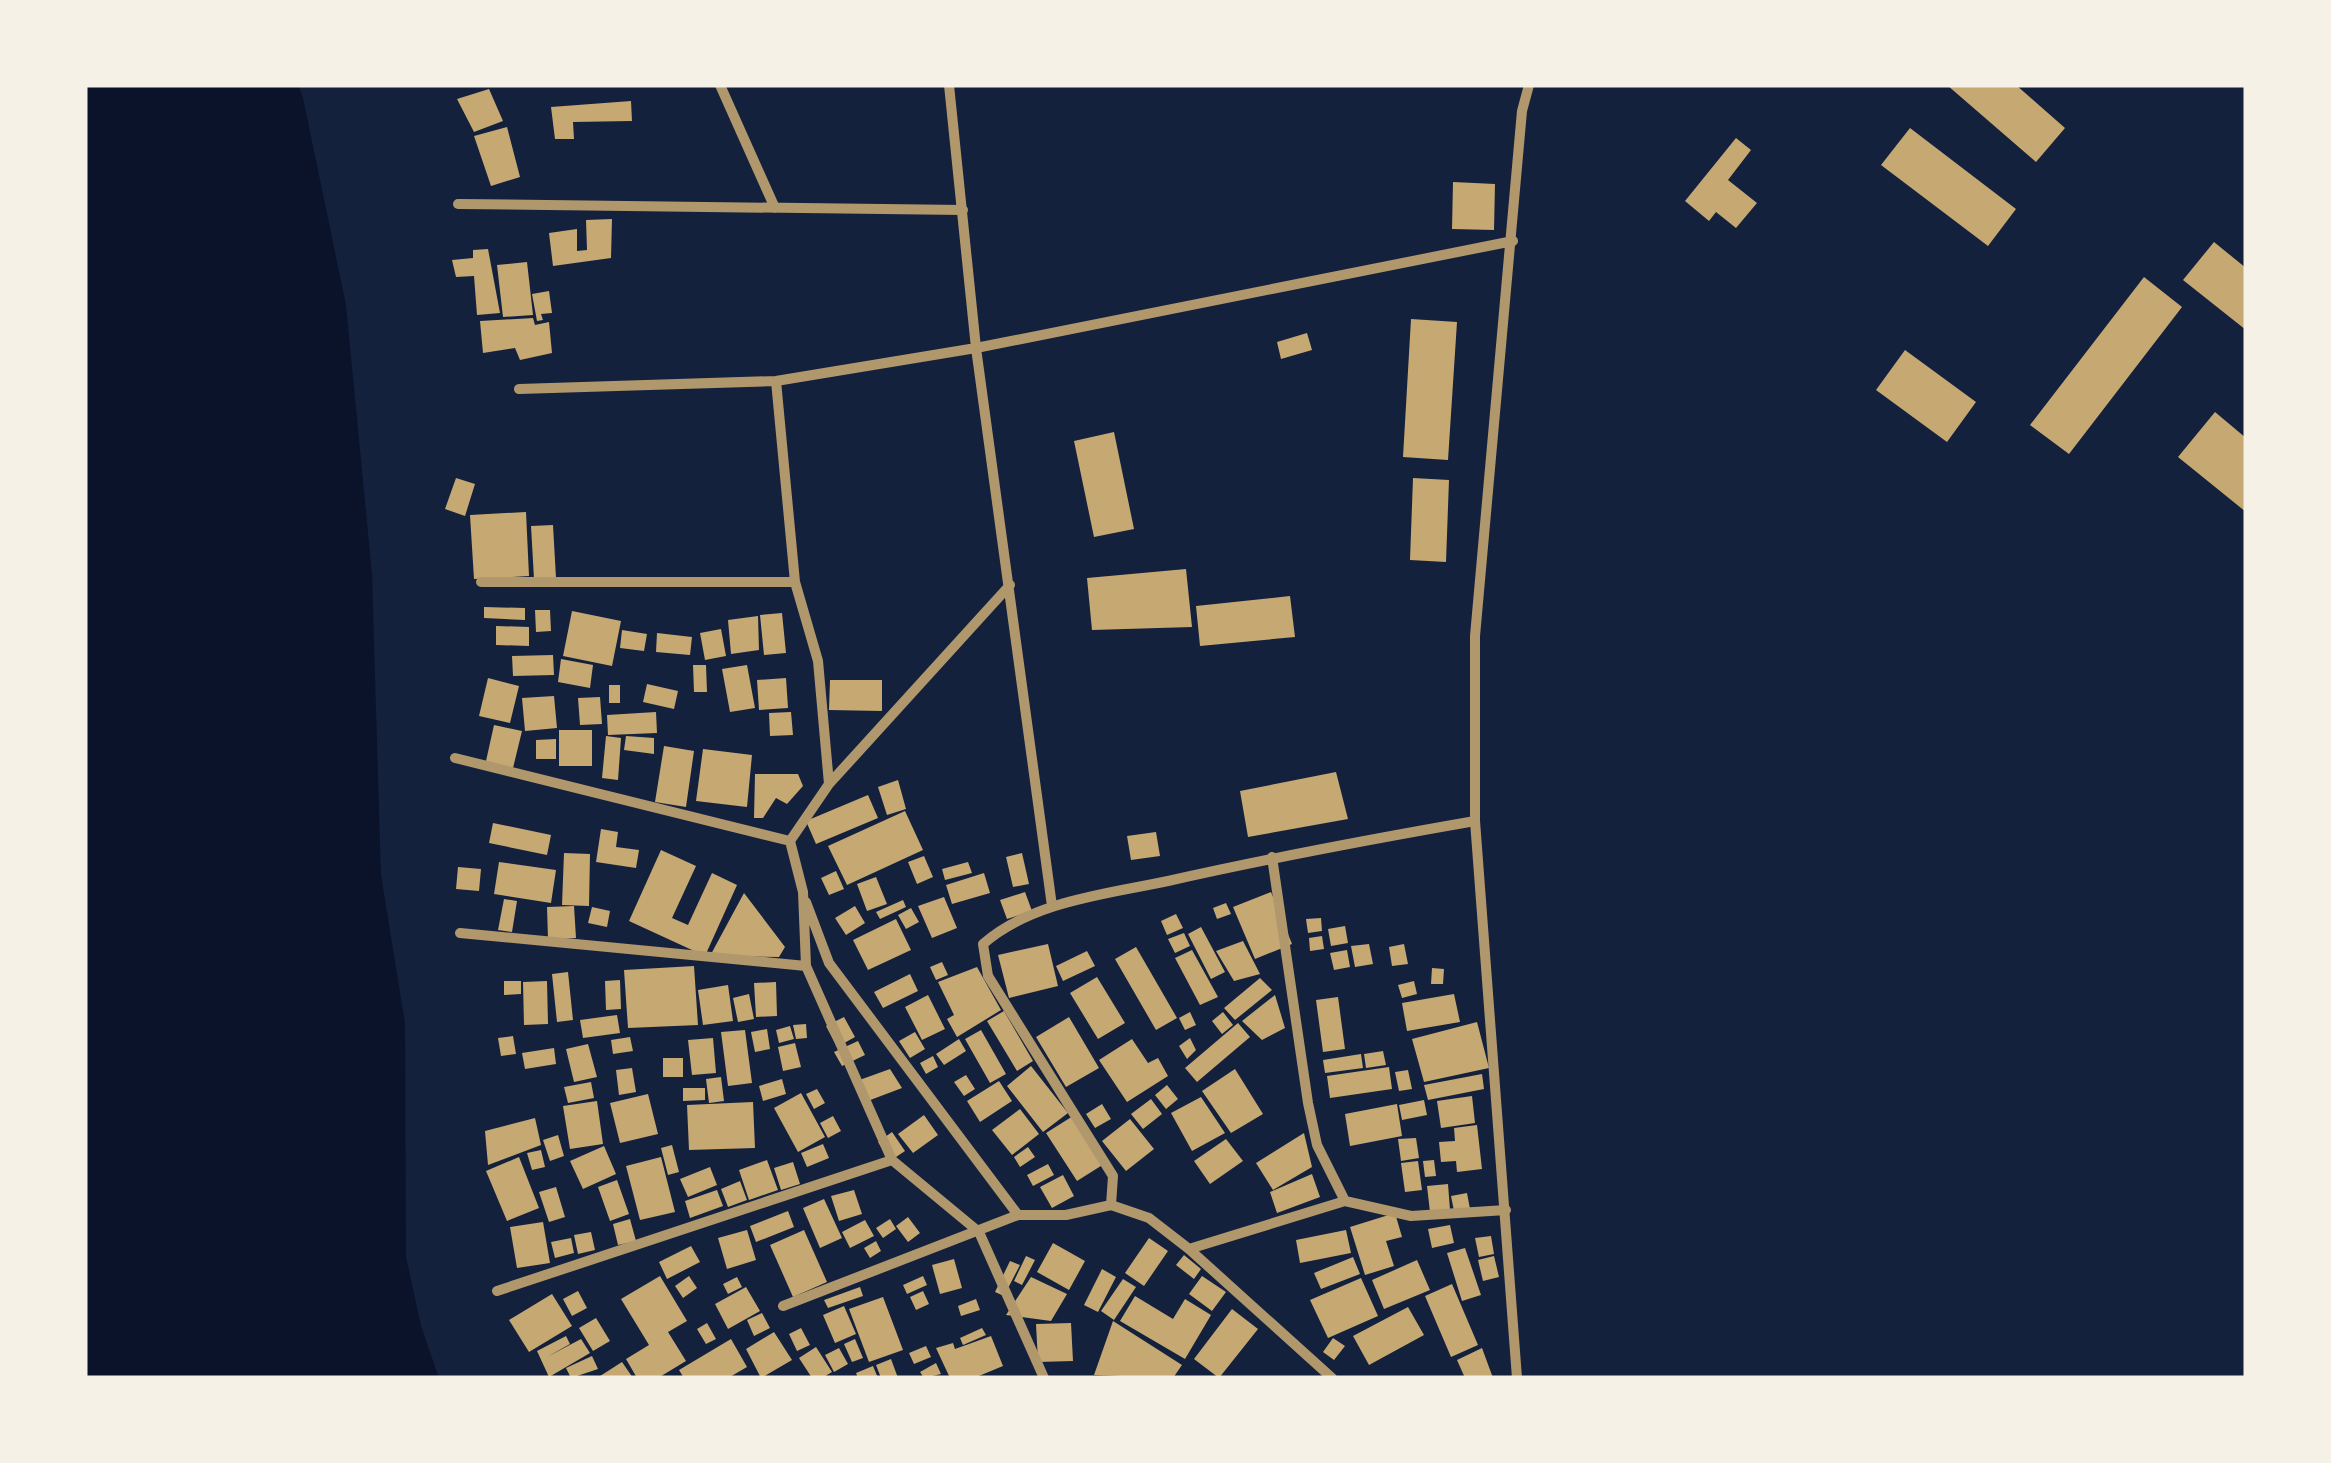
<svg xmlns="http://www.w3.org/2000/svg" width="2331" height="1463" viewBox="0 0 2331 1463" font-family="'Exo 2',sans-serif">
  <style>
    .water { fill: #0b132b }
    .building { fill: #c6a872 }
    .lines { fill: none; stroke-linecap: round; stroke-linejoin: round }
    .minor { stroke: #b1986c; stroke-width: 10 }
  </style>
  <rect width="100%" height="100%" fill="#14213d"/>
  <path class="water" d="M85,85H298L303,98L346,305L372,574L381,875L405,1023L406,1257L421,1326L439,1378H85Z"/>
  <path class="building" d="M1947,85H2016L2065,128L2036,162Z
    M489,89L503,121L474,132L457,99Z
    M631,101L632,121L573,122L574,139H555L551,107Z
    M507,127L520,177L491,186L474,136Z
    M1910,128L2016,209L1988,246L1881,165Z
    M1736,138L1751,150L1728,180L1757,203L1736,228L1716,212L1709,221L1685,201Z
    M1453,182L1495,184L1494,230L1452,229Z
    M612,219L611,258L553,266L549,233L577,229V251L587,250L586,220Z
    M2214,242L2246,268V330L2183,280Z
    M488,249L500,313L477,315L474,276L456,277L452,260L473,258V250Z
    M527,262L533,315L503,317L497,265Z
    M2144,277L2182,307L2069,454L2030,425Z
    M549,291L552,313L541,314L543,320L537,321L532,294Z
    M533,318L535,325L549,322L552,353L520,360L515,348L483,353L480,321Z
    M1411,319L1457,322L1448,460L1403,457Z
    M1307,333L1312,350L1281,359L1277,342Z
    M1905,350L1976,402L1947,442L1876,390Z
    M2215,412L2246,438V512L2178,457Z
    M1114,432L1134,529L1094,537L1074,441Z
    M456,478L475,484L465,516L445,509Z
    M1413,478L1449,480L1446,562L1410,560Z
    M526,512L529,576L474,579L470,515Z
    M553,525L556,578L534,579L531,526Z
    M1186,569L1192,627L1092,630L1087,578Z
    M1290,596L1295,637L1200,646L1196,606Z
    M484,607L525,608V620L484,618Z
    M535,610H550L551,631L536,632Z
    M572,611L621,621L612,666L563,656Z
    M782,613L786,653L764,655L760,615Z
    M758,616L759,650L731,654L728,620Z
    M496,626L529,627V646L496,645Z
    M721,629L726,656L705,660L700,633Z
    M622,630L647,634L644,651L620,648Z
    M657,633L692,637L690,655L656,652Z
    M553,655L554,675L513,676L512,656Z
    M561,659L593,665L590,688L558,682Z
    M693,665H706L707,692H694Z
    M747,665L755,708L730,712L722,669Z
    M488,678L519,686L510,723L479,716Z
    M786,678L788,708L759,710L757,680Z
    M830,680H882V711L829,710Z
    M647,684L678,691L674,709L643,702Z
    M609,685H620V703H609Z
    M554,696L557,728L525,731L522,698Z
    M600,697L602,724L580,725L578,698Z
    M656,712L657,733L608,735L607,715Z
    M791,712L793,735L770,736L769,713Z
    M494,725L522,731L513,768L486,761Z
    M559,730H592V766H559Z
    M606,736L621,738L618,780L602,778Z
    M626,736L654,738V754L624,750Z
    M556,739V759H536V740Z
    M664,746L694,751L686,807L655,802Z
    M703,749L752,755L747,807L696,801Z
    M1336,772L1348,819L1248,837L1240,791Z
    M755,774H798L803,786L787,804L776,798L763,818H754Z
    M898,780L906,809L887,815L878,787Z
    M868,795L878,818L816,844L806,821Z
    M905,811L923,850L847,885L828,846Z
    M493,823L551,835L547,855L489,843Z
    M601,829L618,832L616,847L639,850L636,868L596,862Z
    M1156,832L1160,856L1131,860L1127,836Z
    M661,850L696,866L672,918L688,925L712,873L737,885L705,956L629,921Z
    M564,853L590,854L589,906L562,905Z
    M1022,853L1029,884L1013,887L1006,857Z
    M924,856L933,877L917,884L908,862Z
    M499,862L556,870L551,903L494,894Z
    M968,862L972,873L945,880L942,869Z
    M458,867L481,869L479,891L456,889Z
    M836,871L844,889L829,895L821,878Z
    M984,873L990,893L952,904L946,885Z
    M876,877L887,904L867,911L857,884Z
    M1025,892L1032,911L1007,919L1000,900Z
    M1271,892L1292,944L1255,959L1233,907Z
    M744,893L785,947L779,957L710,956Z
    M944,897L957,928L932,938L918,906Z
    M504,899L517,901L512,932L498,930Z
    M903,900L906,907L880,919L876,912Z
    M1226,903L1231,914L1217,919L1213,908Z
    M574,906L576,938L548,939L547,907Z
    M855,906L865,923L846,935L835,918Z
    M592,907L610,911L607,927L588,923Z
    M911,908L919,922L906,929L898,915Z
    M1176,914L1183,928L1167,935L1161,921Z
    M1321,918L1322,931L1308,933L1306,919Z
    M896,919L911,950L868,970L853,940Z
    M1345,926L1348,943L1331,946L1328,929Z
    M1201,927L1225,972L1211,979L1188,934Z
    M1184,933L1190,946L1175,953L1168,939Z
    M1322,936L1324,949L1310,951L1309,938Z
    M1243,941L1260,974L1234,981L1216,951Z
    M1048,944L1058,986L1009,998L998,955Z
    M1369,944L1373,964L1355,967L1351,946Z
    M1404,944L1408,964L1392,966L1389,947Z
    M1136,947L1177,1018L1156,1030L1115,959Z
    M1192,950L1218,997L1200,1005L1175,958Z
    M1347,950L1350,967L1334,970L1330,953Z
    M1087,951L1095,966L1063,981L1056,966Z
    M942,962L948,975L936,980L930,967Z
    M694,966L698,1025L628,1028L624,970Z
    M977,967L1001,1010L957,1037L947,1019L954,1015L938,982Z
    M1432,968L1444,969L1443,984H1431Z
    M568,972L573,1020L557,1022L552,974Z
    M910,974L918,991L883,1008L874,992Z
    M1097,977L1125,1023L1098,1039L1070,993Z
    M1260,978L1272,990L1235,1020L1224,1008Z
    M620,980L621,1009L606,1010L605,981Z
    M504,981H521V994L504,995Z
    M547,981L548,1024L524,1025L523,982Z
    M1414,981L1417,994L1402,998L1398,985Z
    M776,982L777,1016L756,1017L754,983Z
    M728,985L733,1021L703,1025L698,990Z
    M749,994L754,1019L738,1022L733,998Z
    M1454,994L1460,1022L1407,1031L1402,1003Z
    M928,995L945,1029L922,1040L905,1007Z
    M1275,995L1285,1028L1262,1040L1242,1021Z
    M1338,997L1345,1049L1323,1052L1316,1000Z
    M1004,1011L1033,1061L1017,1071L987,1021Z
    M1190,1012L1196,1025L1185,1030L1179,1018Z
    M1223,1012L1233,1025L1222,1034L1212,1021Z
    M617,1015L620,1033L583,1038L580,1020Z
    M844,1017L855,1037L837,1047L826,1026Z
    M1069,1017L1099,1068L1066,1087L1036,1037Z
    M1477,1022L1489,1068L1424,1082L1412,1039Z
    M1238,1023L1250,1037L1197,1082L1185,1068Z
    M806,1024L807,1038L796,1039L793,1025Z
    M790,1026L794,1039L779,1043L776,1030Z
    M767,1029L770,1049L755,1052L751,1032Z
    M745,1030L752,1083L728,1086L721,1032Z
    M981,1030L1006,1074L990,1083L965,1039Z
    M915,1032L925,1049L910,1058L899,1041Z
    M513,1036L516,1054L501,1056L498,1038Z
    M630,1037L633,1051L613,1054L611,1040Z
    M713,1038L716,1073L692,1075L688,1040Z
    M1190,1038L1196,1050L1187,1059L1179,1046Z
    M959,1039L966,1051L944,1065L936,1054Z
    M1132,1039L1148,1063L1158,1058L1168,1076L1127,1102L1099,1060Z
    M858,1041L865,1055L842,1066L834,1052Z
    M795,1043L801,1067L783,1071L778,1047Z
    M588,1044L597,1077L574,1082L566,1049Z
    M554,1048L556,1064L525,1069L522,1053Z
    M1383,1051L1386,1065L1366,1068L1364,1054Z
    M1361,1054L1363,1068L1325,1073L1323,1060Z
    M933,1056L938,1067L926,1074L920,1063Z
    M663,1058H683V1077H663Z
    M1031,1066L1068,1113L1043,1132L1007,1086Z
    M1389,1067L1392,1089L1330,1098L1327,1076Z
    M632,1068L636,1092L619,1095L616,1070Z
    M890,1069L902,1088L865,1102L854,1082Z
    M1235,1069L1263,1114L1231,1133L1202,1091Z
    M1408,1070L1412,1089L1399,1091L1395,1072Z
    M1482,1074L1484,1089L1428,1100L1424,1085Z
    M966,1075L975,1089L964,1096L954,1082Z
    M721,1077L724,1101L709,1103L706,1079Z
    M782,1079L786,1094L763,1101L759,1086Z
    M999,1081L1012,1101L980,1122L967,1101Z
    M591,1082L594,1098L568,1103L564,1087Z
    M1167,1085L1178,1099L1166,1109L1155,1095Z
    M683,1088H705V1100L683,1101Z
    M817,1089L825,1103L814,1109L806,1094Z
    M801,1093L825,1137L798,1152L774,1108Z
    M648,1094L658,1134L620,1143L610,1103Z
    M1472,1096L1475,1123L1441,1128L1437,1101Z
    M1201,1097L1225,1133L1192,1151L1171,1113Z
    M1151,1099L1162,1114L1143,1129L1131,1114Z
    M1424,1100L1427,1115L1402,1120L1399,1105Z
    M597,1101L603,1144L570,1149L563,1106Z
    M753,1102L755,1148L689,1150L687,1105Z
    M1102,1104L1111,1119L1095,1128L1086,1114Z
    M1397,1104L1402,1136L1350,1146L1345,1114Z
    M1020,1109L1039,1134L1012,1155L992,1130Z
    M924,1115L938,1135L913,1153L898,1134Z
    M833,1116L841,1131L828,1138L820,1123Z
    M1073,1116L1104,1164L1077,1181L1046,1133Z
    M535,1118L541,1145L488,1165L485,1131Z
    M1130,1119L1154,1149L1126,1171L1102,1141Z
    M1477,1125L1482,1169L1457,1172L1456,1161L1441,1162L1439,1142L1455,1141L1454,1128Z
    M892,1132L905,1151L890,1161L878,1142Z
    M1304,1133L1312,1167L1273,1190L1256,1163Z
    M558,1135L564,1156L550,1161L543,1140Z
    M1416,1138L1419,1158L1401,1161L1398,1139Z
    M1226,1139L1243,1161L1210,1184L1194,1161Z
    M823,1144L829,1158L807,1167L801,1153Z
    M672,1145L679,1172L668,1175L661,1148Z
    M604,1146L616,1174L583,1189L570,1161Z
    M1028,1147L1035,1157L1020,1167L1014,1157Z
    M541,1150L545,1167L532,1170L527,1153Z
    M519,1157L539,1208L507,1221L486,1171Z
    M661,1157L675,1212L640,1220L626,1166Z
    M767,1160L778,1190L749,1200L739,1170Z
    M1434,1160L1436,1176L1425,1177L1423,1161Z
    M1418,1161L1422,1190L1405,1192L1401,1163Z
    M793,1162L800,1184L781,1190L774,1168Z
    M1048,1164L1054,1175L1033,1186L1027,1175Z
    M710,1167L717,1185L688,1197L680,1179Z
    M1312,1174L1320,1197L1277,1213L1270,1192Z
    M1063,1175L1074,1196L1052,1208L1040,1187Z
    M617,1180L629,1214L610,1221L598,1187Z
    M740,1181L747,1200L728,1207L721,1189Z
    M1448,1184L1450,1210L1430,1212L1427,1186Z
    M556,1187L565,1217L549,1222L539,1192Z
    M717,1190L723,1206L690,1218L685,1201Z
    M854,1190L862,1214L839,1221L831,1196Z
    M1467,1193L1470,1209L1454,1211L1451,1196Z
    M824,1199L842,1238L820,1248L803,1208Z
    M788,1211L794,1227L756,1242L750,1226Z
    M1395,1213L1402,1237L1386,1241L1394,1266L1365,1275L1350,1227Z
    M908,1217L920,1233L908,1242L896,1226Z
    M630,1219L636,1241L618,1245L613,1224Z
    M890,1219L896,1229L883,1238L876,1228Z
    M865,1220L874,1236L850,1248L842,1232Z
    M543,1222L550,1263L517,1268L510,1227Z
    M1450,1225L1454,1243L1432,1248L1428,1229Z
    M747,1230L756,1260L727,1269L718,1238Z
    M804,1230L827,1282L793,1297L770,1245Z
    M1346,1230L1351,1253L1300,1263L1296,1240Z
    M591,1232L595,1250L578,1254L574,1235Z
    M1491,1236L1494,1254L1479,1257L1475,1238Z
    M571,1238L574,1253L555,1258L551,1242Z
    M1149,1238L1168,1251L1144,1286L1125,1273Z
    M876,1241L881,1251L870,1258L864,1248Z
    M1053,1243L1085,1261L1069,1290L1037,1272Z
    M691,1246L700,1262L667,1279L659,1262Z
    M1465,1248L1481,1295L1462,1301L1447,1253Z
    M1184,1255L1201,1269L1194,1279L1176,1265Z
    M1026,1256L1035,1260L1022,1285L1014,1281Z
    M1494,1256L1499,1277L1483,1281L1478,1260Z
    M1353,1257L1360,1274L1321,1289L1314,1273Z
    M954,1259L962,1288L940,1294L932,1265Z
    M1417,1260L1430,1290L1384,1309L1372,1280Z
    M1010,1261L1020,1265L1004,1296L995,1292Z
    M1102,1269L1116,1277L1098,1312L1084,1305Z
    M660,1276L687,1321L668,1332L686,1361L658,1378H637L626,1359L649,1345L621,1299Z
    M689,1276L697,1288L683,1298L675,1286Z
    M923,1276L927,1285L907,1294L903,1285Z
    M1202,1276L1226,1292L1212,1311L1189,1294Z
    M737,1277L742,1287L728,1294L723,1284Z
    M1031,1277L1067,1294L1051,1321L1006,1315Z
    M1361,1278L1378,1316L1328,1338L1310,1300Z
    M1123,1279L1136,1287L1114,1320L1101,1311Z
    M1452,1284L1478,1345L1451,1357L1425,1296Z
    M746,1287L760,1311L728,1329L715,1304Z
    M860,1287L863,1296L828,1308L824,1300Z
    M578,1291L587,1308L572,1316L563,1299Z
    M923,1291L929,1304L916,1310L910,1297Z
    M552,1294L572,1326L529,1352L509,1320Z
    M1135,1296L1173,1319L1185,1299L1211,1315L1185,1359L1120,1321Z
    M883,1297L903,1350L869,1362L849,1309Z
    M976,1299L980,1310L961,1316L958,1306Z
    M844,1306L856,1334L835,1343L823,1315Z
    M1408,1307L1424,1335L1369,1365L1353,1336Z
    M1232,1309L1258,1329L1219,1378L1194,1359Z
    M762,1313L770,1328L754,1336L747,1320Z
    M596,1318L610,1341L593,1351L579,1328Z
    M1113,1321L1182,1365L1173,1378L1094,1375Z
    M707,1323L716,1339L706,1344L697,1329Z
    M1071,1323L1073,1361L1038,1362L1036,1324Z
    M801,1328L810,1345L797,1351L789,1334Z
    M982,1328L986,1335L963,1345L960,1338Z
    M774,1332L792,1360L761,1378L746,1349Z
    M566,1336L570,1344L547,1357L581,1339L590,1353L549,1377L537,1351Z
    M991,1336L1003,1366L974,1378H950L936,1348L953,1343L955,1349Z
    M1333,1338L1345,1346L1334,1360L1323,1352Z
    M731,1339L747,1367L728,1378H684L679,1370Z
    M855,1339L863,1358L852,1362L844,1344Z
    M926,1346L931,1357L914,1364L909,1353Z
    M816,1347L832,1372L822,1378H812L799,1358Z
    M839,1348L848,1364L834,1372L825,1355Z
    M1482,1348L1493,1378H1465L1457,1360Z
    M592,1356L598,1369L571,1378L566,1368Z
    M891,1359L898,1378H881L876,1365Z
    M622,1362L633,1378H597Z
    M936,1363L941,1374L924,1378L920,1372Z
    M873,1366L878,1378H858L856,1373Z"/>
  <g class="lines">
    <path class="minor" d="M720,85L775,208
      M949,85L976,348L1052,906
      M458,204L963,210
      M776,381L795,582L818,661L829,784L790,841L803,892L806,966L892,1160L979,1232L1044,1378
      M519,389L776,381L976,348L1513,241
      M481,582H795
      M455,758L790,841
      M829,784L1010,585
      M1272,857L1308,1103L1317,1145L1345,1201L1411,1216L1506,1210
      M806,902L829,963L1018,1215
      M460,933L806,966
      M1111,1205L1113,1176L988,976L983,944C1032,901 1107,894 1168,881C1270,858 1372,839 1475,821
      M1189,1249L1345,1201
      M497,1291L892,1160
      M783,1306L1018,1215H1066L1111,1205L1149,1218L1189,1249L1332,1378
      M1517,1378L1475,821V636L1522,111L1529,85"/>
  </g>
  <rect width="2331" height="1463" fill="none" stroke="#f6f1e7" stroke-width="175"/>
</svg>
